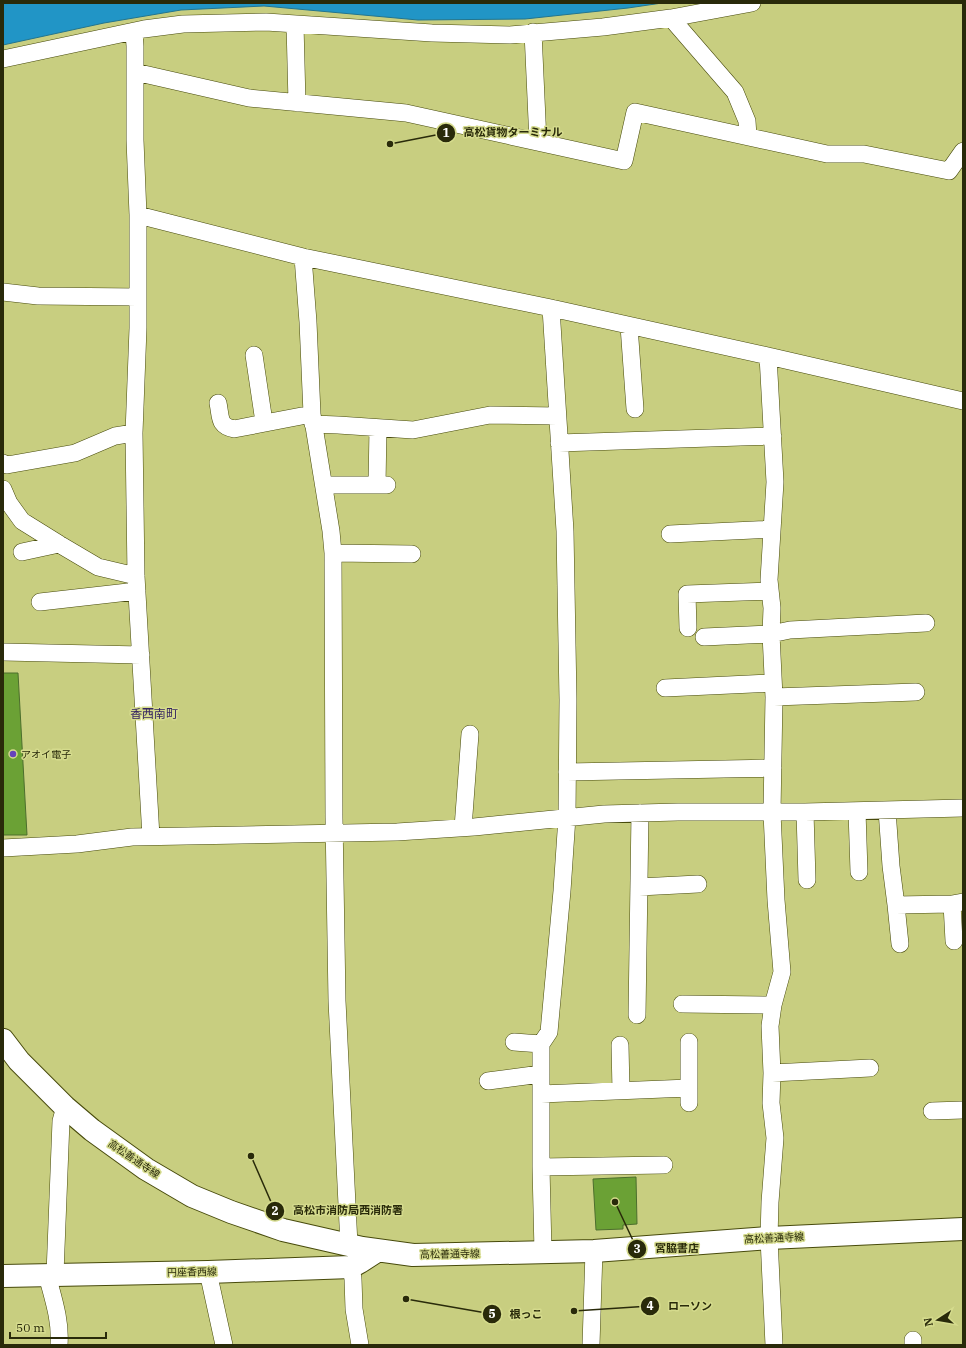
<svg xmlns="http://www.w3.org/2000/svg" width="966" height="1348" viewBox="0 0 966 1348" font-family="'IBM Plex Serif','Noto Sans JP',serif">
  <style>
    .water { fill: #2195c6; stroke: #23758e }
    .building { fill: #6ba135; stroke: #4c6e2d }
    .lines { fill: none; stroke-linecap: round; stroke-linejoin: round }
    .minor-casing { stroke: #474a0b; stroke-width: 18 }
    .major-casing { stroke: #474a0b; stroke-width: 24 }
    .minor { stroke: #fff; stroke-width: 17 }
    .major { stroke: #fff; stroke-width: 22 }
    .poi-dot { fill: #6642bb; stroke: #d5db8d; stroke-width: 1.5 }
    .labels { text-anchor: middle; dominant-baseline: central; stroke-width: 3; stroke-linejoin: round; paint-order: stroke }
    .poi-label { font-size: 10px; fill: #292a0a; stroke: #d5db8d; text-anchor: start }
    .street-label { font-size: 10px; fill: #292a0a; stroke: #d5db8d }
    .quarter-label { font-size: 12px; fill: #362661; stroke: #d5db8d }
    .leader { fill: none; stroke: #292a0a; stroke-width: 1.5 }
    .callout-dot { fill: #292a0a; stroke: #d5db8d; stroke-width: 1.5 }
    .mark-label { font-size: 12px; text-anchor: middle; font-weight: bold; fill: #fff }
    .callout-label { font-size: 11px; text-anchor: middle; font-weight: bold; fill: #292a0a; stroke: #d5db8d; stroke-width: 3; stroke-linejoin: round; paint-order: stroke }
  </style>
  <rect width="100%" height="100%" fill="#c8ce80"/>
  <path class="water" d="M3,3H662L628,8L525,19L418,20L264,6L181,10L104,23L3,45Z"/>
  <path class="building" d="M3,673H18L27,835H3Z
    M636,1177L637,1224L623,1225V1229L596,1230L593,1179Z"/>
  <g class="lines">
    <defs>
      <path id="minor" d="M671,18L735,92L747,121L748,136
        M295,24L297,103
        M134,32L135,46V140L138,215V328L134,433L136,576L151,837
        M533,32L538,142
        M3,59L144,29L183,24L266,22L432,33L510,35L603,27L671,18L752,3
        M135,72L249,98L406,113L624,161L635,112L827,154H864L949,171L963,151
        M138,215L303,257L551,308L768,356L963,401
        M303,257L308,322L312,414L331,531L333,553L334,818L337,1001L349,1245
        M3,292L38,296L138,297
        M629,326L635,409
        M254,355L264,422
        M768,356L775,482L769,580L772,608L771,634L774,697L772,813L776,900L782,972L773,1005L770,1026L772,1073L771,1103L775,1138L770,1202L769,1238L774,1345
        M218,403C221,417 218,426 234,429L312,414
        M313,424L338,425L413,430L490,415L557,416
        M559,443L773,436
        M3,463L7,465L75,453L115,436L134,433
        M324,485H387
        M377,485L378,428
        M3,489L9,503L22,521L59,544L98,567L136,576
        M670,534L772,529
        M22,552L59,544
        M333,553L412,554
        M40,602L137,591
        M688,628L687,594L770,591
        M704,637L771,634L790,630L926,623
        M3,652L141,655
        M665,688L772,683
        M774,697L916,692
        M567,772L773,768
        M887,810L891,866L896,905L900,944
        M857,811L859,872
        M805,812L807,880
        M463,828L470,734
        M3,848L77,844L132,837L397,832L474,827L604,814L678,812H805L963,808
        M639,887L698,884
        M952,904L954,941
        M896,905L952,904L963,902
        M682,1004L773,1005
        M637,1015L640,813
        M514,1042L541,1044
        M620,1045L621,1091
        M772,1073L870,1068
        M488,1081L541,1074
        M541,1094L689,1088
        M689,1103V1042
        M932,1111L963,1110
        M541,1167L664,1165
        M543,1252L541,1167V1044L549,1032L562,891L567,817L568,700L565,531L551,308
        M351,1267L353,1279L354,1309L360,1345
        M208,1272L224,1345
        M55,1274L61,1121L65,1107
        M47,1275C53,1298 61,1321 59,1345
        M913,1340V1345
        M591,1345L594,1251"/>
      <path id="major" d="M3,1040L19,1061L65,1107L92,1130L146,1169L192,1196L231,1212L283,1230L362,1248L413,1255L594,1251L769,1238L963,1229
        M3,1276L208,1272L351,1267L360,1262L377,1251"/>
    </defs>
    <use href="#minor" class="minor-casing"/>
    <use href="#major" class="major-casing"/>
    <use href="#minor" class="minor"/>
    <use href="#major" class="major"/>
  </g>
  <circle class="poi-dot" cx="13" cy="754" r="4"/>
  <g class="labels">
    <g class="poi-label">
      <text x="21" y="754">アオイ電子</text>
    </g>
    <g class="street-label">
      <text transform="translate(134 1159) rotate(34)">高松善通寺線</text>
      <text transform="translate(774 1238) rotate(-3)">高松善通寺線</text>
      <text transform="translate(450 1254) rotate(-1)">高松善通寺線</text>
      <text transform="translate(192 1272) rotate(-1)">円座香西線</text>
    </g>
    <g class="quarter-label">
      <text x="154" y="713">香西南町</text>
    </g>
  </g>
  <path class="leader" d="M390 144L446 133M251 1156L275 1211M615 1202L637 1249M574 1311L650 1306M406 1299L492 1314"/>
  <g class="callout-dot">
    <circle cx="390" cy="144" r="4"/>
    <circle cx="251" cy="1156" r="4"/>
    <circle cx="615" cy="1202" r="4"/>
    <circle cx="574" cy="1311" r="4"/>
    <circle cx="406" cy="1299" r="4"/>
    <circle cx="446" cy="133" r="10"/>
    <circle cx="275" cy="1211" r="10"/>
    <circle cx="637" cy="1249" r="10"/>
    <circle cx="650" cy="1306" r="10"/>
    <circle cx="492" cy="1314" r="10"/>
  </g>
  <g class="mark-label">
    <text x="446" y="137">1</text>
    <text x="275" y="1215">2</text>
    <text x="637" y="1253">3</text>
    <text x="650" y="1310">4</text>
    <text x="492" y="1318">5</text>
  </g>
  <g class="callout-label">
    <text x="513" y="136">高松貨物ターミナル</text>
    <text x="348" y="1214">高松市消防局西消防署</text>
    <text x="677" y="1252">宮脇書店</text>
    <text x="690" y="1310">ローソン</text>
    <text x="526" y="1318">根っこ</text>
  </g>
  <rect width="966" height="1348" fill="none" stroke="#292a0a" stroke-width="8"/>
  <g transform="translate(938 1320) rotate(258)" stroke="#d5db8d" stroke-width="3" paint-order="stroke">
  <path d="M0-3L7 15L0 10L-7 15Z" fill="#292a0a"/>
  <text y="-6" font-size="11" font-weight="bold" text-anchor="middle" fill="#292a0a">N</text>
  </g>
  <path d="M10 1332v6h96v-6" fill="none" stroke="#292a0a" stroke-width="2"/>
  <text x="16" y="1332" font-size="12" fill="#292a0a" stroke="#d5db8d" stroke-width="3" paint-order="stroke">50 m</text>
</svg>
